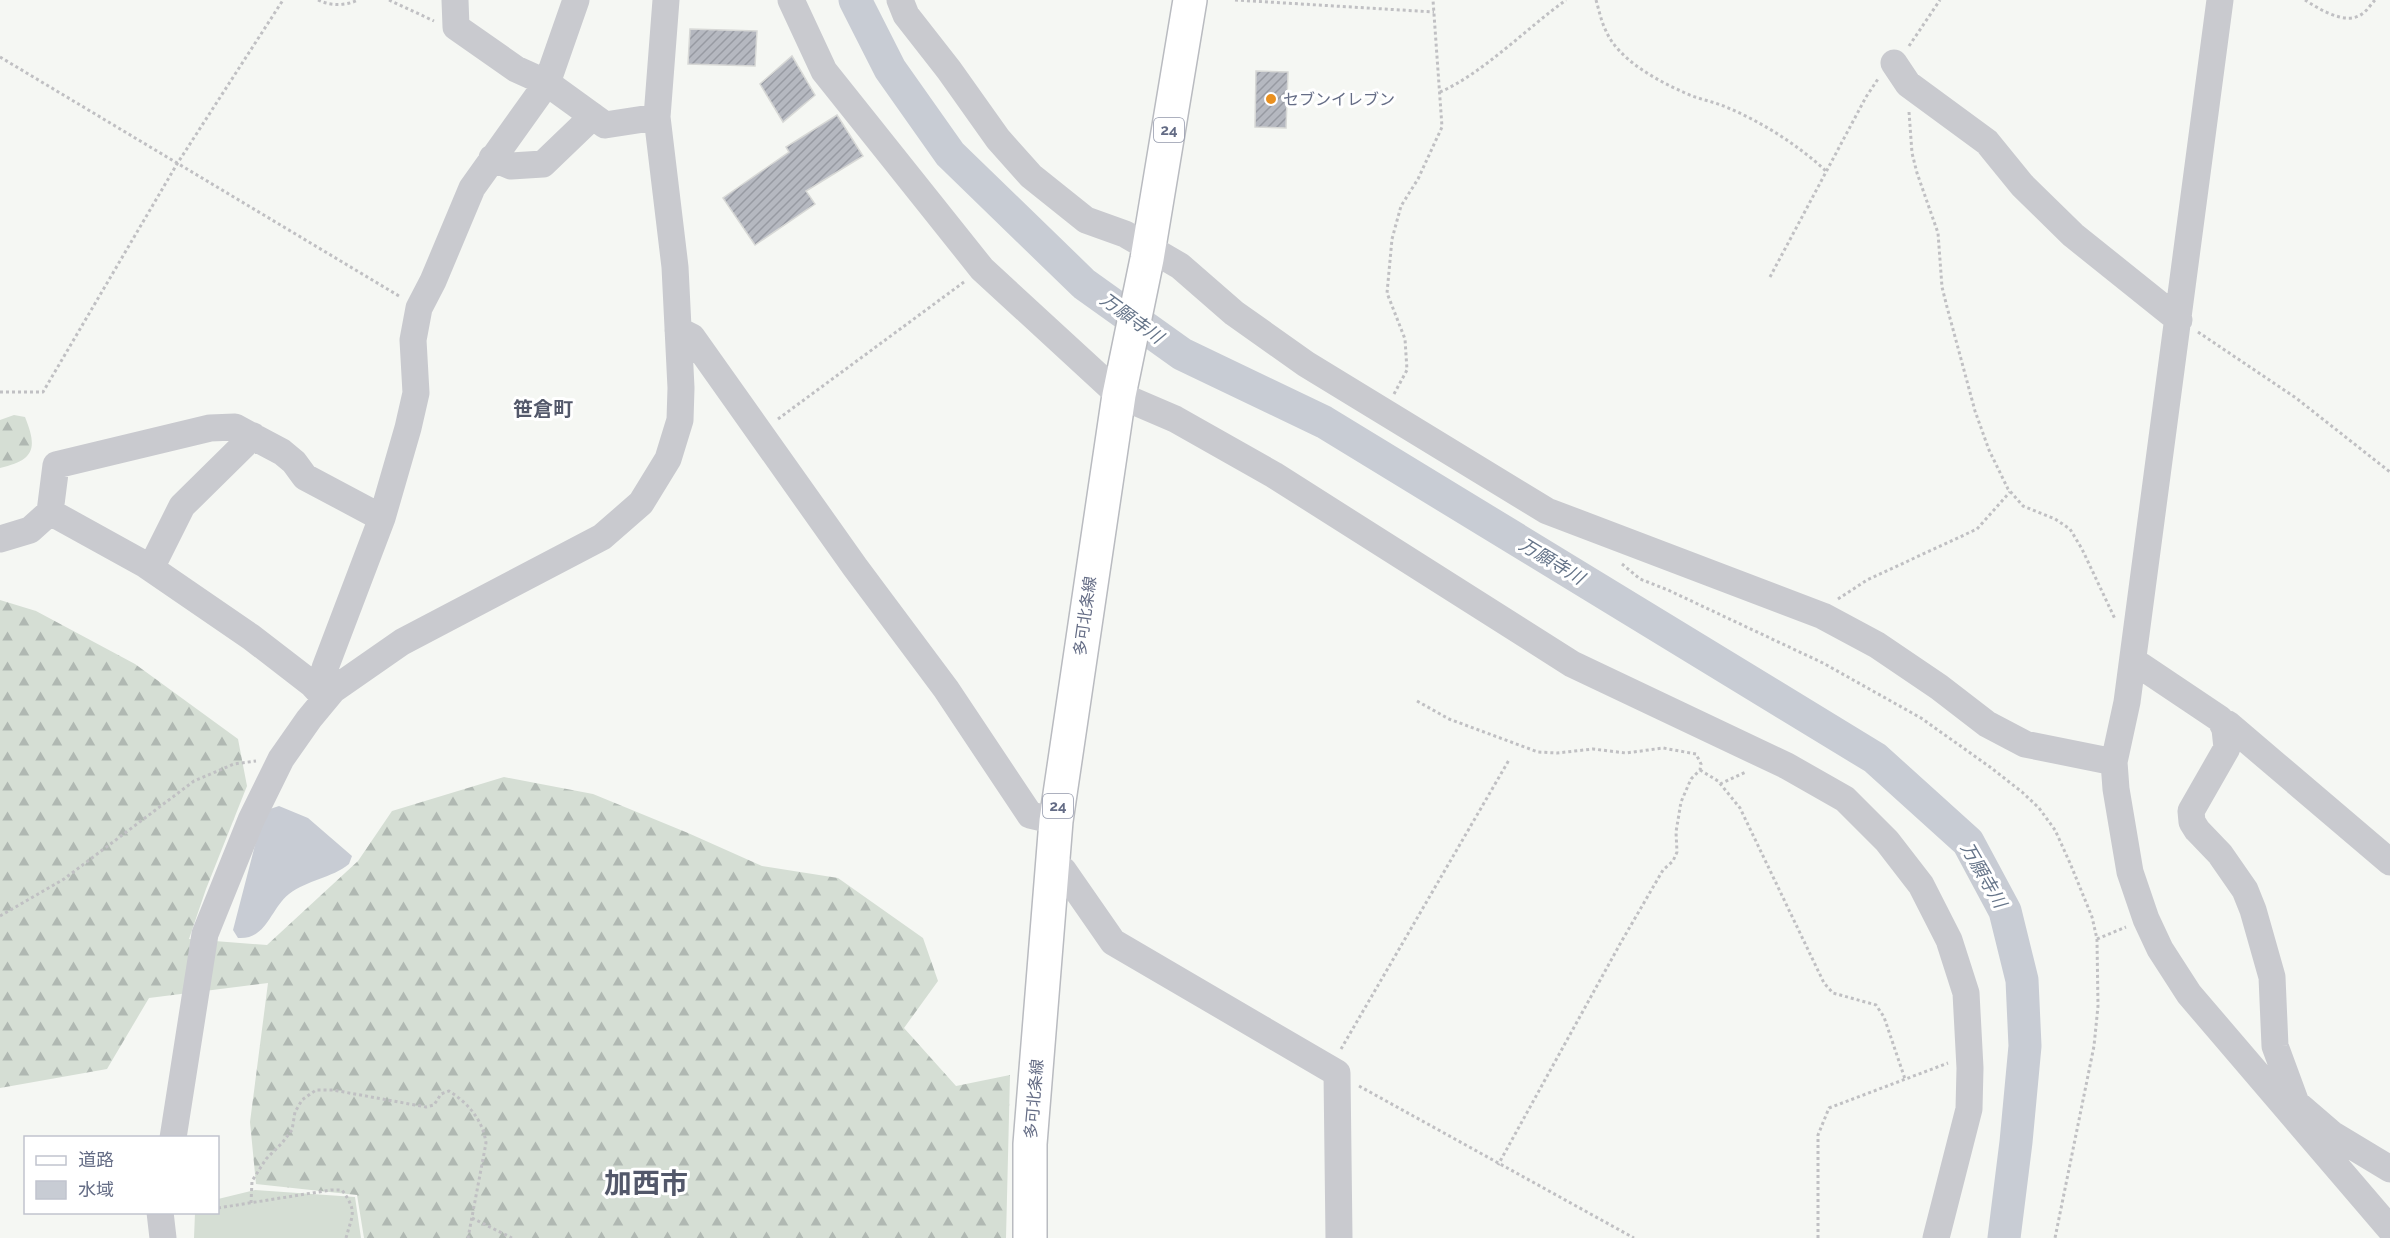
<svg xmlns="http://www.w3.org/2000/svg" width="2390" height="1238" viewBox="0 0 2390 1238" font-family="Raleway,'Noto Sans JP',sans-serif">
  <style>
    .grass { fill: #d5ded4 }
    .forest { fill: url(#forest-firs) }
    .water { fill: #c8ccd4 }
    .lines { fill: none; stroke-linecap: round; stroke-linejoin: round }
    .river { stroke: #c8ccd4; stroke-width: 33 }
    .building { fill: url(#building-hatch); stroke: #d7d8d6; stroke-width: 1.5 }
    .major-casing { stroke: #b9bbc0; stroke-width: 36 }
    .path { stroke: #c0c0c3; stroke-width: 3; stroke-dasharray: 3 3; stroke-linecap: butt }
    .minor { stroke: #c9cacf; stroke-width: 27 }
    .major { stroke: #fff; stroke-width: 33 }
    .poi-dot { fill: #e99020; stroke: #fff; stroke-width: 2 }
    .labels { text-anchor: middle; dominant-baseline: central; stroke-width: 6; stroke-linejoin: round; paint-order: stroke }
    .shield { fill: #fff; stroke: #9298aa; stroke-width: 1.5 }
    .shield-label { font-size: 15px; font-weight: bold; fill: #646c85 }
    .poi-label { font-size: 16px; fill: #646c85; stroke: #fff; text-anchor: start }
    .street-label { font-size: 16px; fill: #646c85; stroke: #fff }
    .water-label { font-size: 18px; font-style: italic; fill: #657489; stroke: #fff }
    .quarter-label { font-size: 20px; font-weight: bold; fill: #53586a; stroke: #fff }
    .town-label { font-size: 28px; font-weight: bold; fill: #53586a; stroke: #fff }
  </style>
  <defs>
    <pattern id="forest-firs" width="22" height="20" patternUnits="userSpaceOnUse" patternTransform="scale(1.5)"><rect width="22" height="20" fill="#d5ded4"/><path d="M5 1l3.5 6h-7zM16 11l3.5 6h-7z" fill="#b0b8b2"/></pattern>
    <pattern id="building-hatch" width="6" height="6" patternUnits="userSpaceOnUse" patternTransform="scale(1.5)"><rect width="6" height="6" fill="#b5b8c0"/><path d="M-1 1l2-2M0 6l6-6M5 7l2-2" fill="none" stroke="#979aa2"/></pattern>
  </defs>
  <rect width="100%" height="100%" fill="#f5f7f3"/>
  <path class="grass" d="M255,1190L355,1197L361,1238H194L195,1213L218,1212V1199Z"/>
  <path class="forest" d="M14,415L25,417C38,449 34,460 0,468V420Z
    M0,600L36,611L135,664L238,739L247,786L206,889L189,939L267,945L358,861L392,811L504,777L593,794L688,833L762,866L838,878L923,938L938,981L904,1028L956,1086L1010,1075L1006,1238H364L357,1195L256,1184L250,1122L268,983L149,998L107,1069L0,1088Z"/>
  <path class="water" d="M279,806L308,818L352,856L349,864C332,878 307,880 289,894C270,909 267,940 238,938L233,930L261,822L270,809Z"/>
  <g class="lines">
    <path class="river" d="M855,0L890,69L950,154L1084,284L1182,354L1324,422L1875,758L1968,842L2005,911L2022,980L2025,1046L2016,1142L2004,1238"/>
  </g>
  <path class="building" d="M690,29L757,31L755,66L688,64Z
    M792,56L815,95L783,122L760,84Z
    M1256,71L1288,72L1286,128L1255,127Z
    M837,115L863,156L806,191L815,204L755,245L723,198L789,152L786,147Z"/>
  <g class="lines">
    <defs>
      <path id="major" d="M1030,1238V1144L1056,821L1119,395L1147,259L1190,0"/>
    </defs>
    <use href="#major" class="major-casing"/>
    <path class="path" d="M318,0C331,6 345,6 358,0
      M389,0L434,21
      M1235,0L1434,12
      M1596,0C1599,10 1601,21 1606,31C1618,59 1656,80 1683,92C1697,99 1712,101 1726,107C1762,122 1798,145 1826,171
      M2305,0C2319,9 2346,26 2362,14C2367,11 2371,4 2375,0
      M1909,46L1940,0
      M0,57L399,296
      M1440,92C1482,74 1527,28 1566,0
      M1909,112L1912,153L1917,173L1938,233L1942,287L1947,307L1975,411L1989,450L2008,489L2023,506L2055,519L2070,529L2082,549L2115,619
      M1770,277L1866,97L1878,79
      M2198,332L2296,398L2390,472
      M0,392H43L177,164L283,0
      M1394,394L1407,370L1405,339L1387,293L1392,239L1401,206L1418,179L1442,127L1433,0
      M778,419L964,282
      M1622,564L1640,579L1668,590L1823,663L1921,718L1990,767L2022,792L2039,808L2055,830L2070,863L2092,917L2097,939L2098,1006L2094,1046L2055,1238
      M1838,599L1867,580L1977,529L2010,492
      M1417,701L1449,719L1538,752L1557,753L1593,749L1626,753L1663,748L1696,754L1701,764L1700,770L1691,779L1681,802L1676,832L1677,852L1673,861L1663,870L1620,944L1498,1165
      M1700,770L1718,781L1740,808L1824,983L1833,993L1876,1005L1884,1017L1905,1079
      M1720,784L1746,772
      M0,916L64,879L194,781L234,764L256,761
      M2097,939L2126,927
      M1341,1049L1509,760
      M1359,1086L1634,1238
      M251,1203L252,1181L266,1159L282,1143L292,1130L295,1112L302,1100L316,1090H333L426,1107L434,1105L441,1094L449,1091C468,1103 483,1120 486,1143L468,1238
      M218,1208L331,1190H342C358,1212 352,1215 346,1238
      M472,1218L512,1238
      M1818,1238V1135L1829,1108L1948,1063"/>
    <path class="minor" d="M455,0L456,27L516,69L547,83L605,125L657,117
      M791,0L824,71L982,269L1119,395L1175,419L1274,475L1572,664L1787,766L1845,799L1887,841L1921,885L1949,940L1966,993L1970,1068L1969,1109L1936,1238
      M900,0L906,15L949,70L998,139L1031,176L1086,220L1125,234L1180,266L1234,313L1306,364L1547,511L1823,616L1877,645L1939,687L1987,724L2025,744L2114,762
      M2220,0L2127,702L2114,762L2116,789L2130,872L2146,919L2160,949L2189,994L2390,1229
      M1894,63L1908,84L1987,142L2022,185L2073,235L2179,320
      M492,158L511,166L543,164L593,116
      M678,330L692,337L855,567L946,689L1030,815L1056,821
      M0,539L30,530L50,512
      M151,568L182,506L253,436
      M2133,663L2141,666L2220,719L2225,729L2227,748L2191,811L2192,822L2197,830L2220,854L2245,890L2253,910L2272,977L2275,1046L2296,1103L2332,1134L2390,1169
      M333,690L325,668L382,518L408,428L416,393L413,340L419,308L433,281L472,188L547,83L576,0
      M325,698L312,684L251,637L146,565L50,512L56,465L210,428L235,427L282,452L294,462L305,477L382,518
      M2223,725L2228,724L2390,862
      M1053,864L1063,870L1113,942L1337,1073L1339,1238
      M173,1138L205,934L251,820L281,759L309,719L333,690L402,642L602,537L641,503L668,459L680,420L681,388L675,267L657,117L666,0
      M160,1212L163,1238"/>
    <use href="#major" class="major"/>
  </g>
  <circle class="poi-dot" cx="1271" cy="99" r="6"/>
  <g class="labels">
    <g class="shield">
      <rect x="1154" y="118" width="30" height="24" rx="4.5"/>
      <rect x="1043" y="794" width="30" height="24" rx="4.5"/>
    </g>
    <g class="shield-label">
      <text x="1169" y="130">24</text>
      <text x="1058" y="806">24</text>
    </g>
    <g class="poi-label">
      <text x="1283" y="99">セブンイレブン</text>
    </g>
    <g class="street-label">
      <text transform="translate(1085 616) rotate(-82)">多可北条線</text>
      <text transform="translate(1034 1099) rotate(-85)">多可北条線</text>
    </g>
    <g class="water-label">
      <text transform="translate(1132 318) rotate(36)">万願寺川</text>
      <text transform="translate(1552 561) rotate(31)">万願寺川</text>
      <text transform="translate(1984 875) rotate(60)">万願寺川</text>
    </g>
    <g class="quarter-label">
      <text x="543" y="409">笹倉町</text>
    </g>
    <g class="town-label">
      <text x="646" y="1183">加西市</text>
    </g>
  </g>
  <rect x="24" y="1136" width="195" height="78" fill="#ffffff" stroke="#c1c4ce" stroke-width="1.5"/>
  <rect x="36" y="1156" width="30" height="9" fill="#ffffff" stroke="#c1c4ce" stroke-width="1.5"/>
  <text x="78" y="1166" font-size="18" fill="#646c85">道路</text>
  <rect x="36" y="1181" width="30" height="18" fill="#c8ccd4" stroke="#c1c4ce" stroke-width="1.5"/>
  <text x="78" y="1196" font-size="18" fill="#646c85">水域</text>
</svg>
